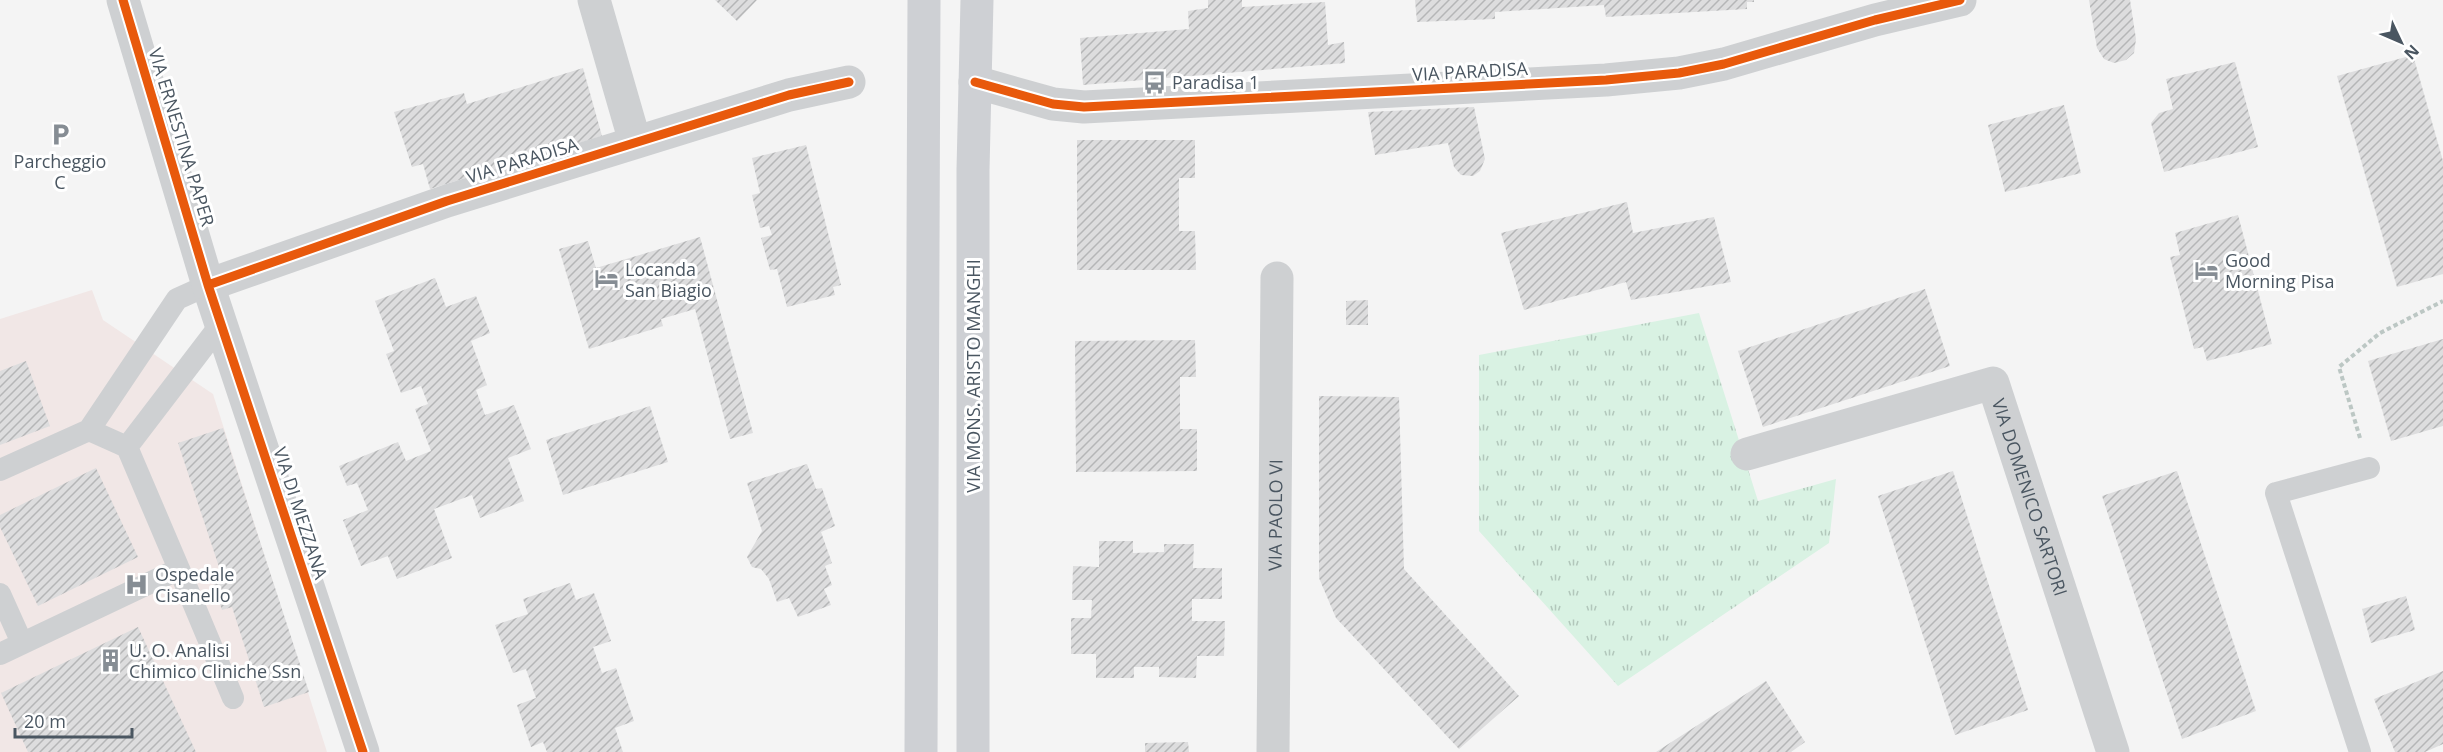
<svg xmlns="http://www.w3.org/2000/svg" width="2443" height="752" viewBox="0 0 2443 752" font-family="'Open Sans',sans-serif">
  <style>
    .medical { fill: #f1e7e6 }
    .grass { fill: url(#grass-tufts) }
    .building { fill: url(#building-hatch) }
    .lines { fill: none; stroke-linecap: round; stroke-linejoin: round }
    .path { stroke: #bcc7c4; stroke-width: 4; stroke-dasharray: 4.5 3; stroke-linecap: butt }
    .service { stroke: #ced0d2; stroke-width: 22 }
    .minor { stroke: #ced0d2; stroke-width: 33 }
    .secondary { stroke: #ced0d4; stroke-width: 33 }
    .cycleway-casing { stroke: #fff; stroke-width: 13 }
    .cycleway { stroke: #e8590c; stroke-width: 9 }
    .labels { text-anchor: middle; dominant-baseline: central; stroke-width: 6; stroke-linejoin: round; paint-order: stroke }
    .street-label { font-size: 18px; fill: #4a5661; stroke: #fff }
    .poi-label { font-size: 18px; fill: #4a5661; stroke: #fff; text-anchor: start }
  </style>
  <defs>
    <pattern id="grass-tufts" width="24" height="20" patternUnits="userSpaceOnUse" patternTransform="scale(1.5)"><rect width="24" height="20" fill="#d9f2e3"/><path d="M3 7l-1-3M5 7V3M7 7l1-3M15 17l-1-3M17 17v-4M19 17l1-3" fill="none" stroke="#b2c7bb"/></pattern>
    <pattern id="building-hatch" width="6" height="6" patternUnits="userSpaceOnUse" patternTransform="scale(1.5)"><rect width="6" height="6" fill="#ddddde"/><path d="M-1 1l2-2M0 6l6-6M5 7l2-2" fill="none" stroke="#b5b6b7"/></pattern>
  </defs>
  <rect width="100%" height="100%" fill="#f4f4f4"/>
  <path class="medical" d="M92,290L103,320L213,394L327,752H0V319Z"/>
  <path class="grass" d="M1699,313L1758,501L1836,479L1829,543L1618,686L1479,531V355Z"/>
  <path class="building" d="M715,0H757L737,21Z
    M1208,0H1242V7L1325,2L1328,45L1344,42L1345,63L1083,85L1080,38L1189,29L1188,11L1208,8Z
    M1415,0H1754V2H1747V9L1606,17L1604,5L1495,12V19L1417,22Z
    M2089,0H2130L2136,39L2134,53L2126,60L2114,63L2104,59L2097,48Z
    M2413,55L2443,161V274L2397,287L2337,76Z
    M2235,62L2258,147L2164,172L2151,123L2159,113L2173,109L2166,79Z
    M583,68L602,136L430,189L423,164L412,167L394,112L464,93L467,104Z
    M2064,105L2081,173L2005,192L1988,125Z
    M1474,107L1485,159L1480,171L1473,176L1461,175L1454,167L1448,143L1375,155L1368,112Z
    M1077,140H1195V178H1179V231H1195L1196,270H1077Z
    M806,145L841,285L833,287L835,295L787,307L777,269L770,270L761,238L772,235L769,226L760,228L752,195L760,193L752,158Z
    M1627,202L1633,233L1714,217L1731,282L1631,300L1626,282L1524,310L1501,233Z
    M2238,215L2272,344L2207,361L2203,347L2194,349L2170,257L2180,255L2175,233Z
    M700,237L753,433L730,439L695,309L661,319L663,326L589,349L559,249L588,241L596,268Z
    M435,278L446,307L476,296L490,333L471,341L487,385L476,390L485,415L514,405L531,449L508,458L524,501L480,518L472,495L434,509L452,558L397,579L388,556L361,566L343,520L368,510L357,483L347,486L339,466L398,442L406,461L431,451L415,409L428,404L421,386L401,393L386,354L394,351L375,301Z
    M1925,289L1950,366L1763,427L1738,351Z
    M1368,300V325H1346V301Z
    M2443,339V426L2391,441L2368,361Z
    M1195,340L1196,377H1180V429H1197V471L1076,472L1075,341Z
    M26,361L50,426L0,445V371Z
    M1319,396L1399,397L1404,569L1519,696L1459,749L1336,618L1319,578Z
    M650,406L668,462L563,495L546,440Z
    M223,428L309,692L264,707L232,607L222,610L211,576L221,573L178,443Z
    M807,464L816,489L822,488L835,526L821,532L832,563L825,566L832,585L824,589L831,605L798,617L789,598L777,602L769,579L761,569L752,567L747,557L762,531L747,483Z
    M96,468L138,557L38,606L0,527V515Z
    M1953,471L2028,710L1955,735L1878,496Z
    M2177,471L2256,711L2182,739L2102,496Z
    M1099,541H1133V553L1164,552V544H1194L1193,568H1222V599H1192V621H1225L1224,656H1197L1196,678L1159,677V667H1134V678H1096V654H1071V618H1091L1092,600H1072L1073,566L1099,567Z
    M570,583L576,600L594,593L611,641L593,647L602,673L616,668L634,721L615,728L623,752H547L543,742L531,747L517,705L536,698L526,669L513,673L495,625L528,614L523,599Z
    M2406,596L2415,630L2371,643L2362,609Z
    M138,627L196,752H28L1,693Z
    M2443,671V744L2425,752H2395L2374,699Z
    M1766,681L1805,742L1791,752H1656Z
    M1188,742L1189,752H1145V743Z"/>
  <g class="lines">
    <path class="path" d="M2360,438L2339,367L2380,333L2443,301"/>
    <path class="service" d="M127,447L221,324
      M0,470L89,430L177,299L208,285
      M179,569L233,698
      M0,594L22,643
      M0,654L179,569L127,447L89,430
      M2360,752L2276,493L2369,468"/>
    <g class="minor">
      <path d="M123,0L208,285L363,752"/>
      <path d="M594,0L635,142"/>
      <path d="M975,82L1053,104L1084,107L1606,80L1679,73L1724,64L1875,20L1960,0"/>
      <path d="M208,285L447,201L789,95L849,82"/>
      <path id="s1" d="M1747,454L1993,383L2113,752"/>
      <path id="s2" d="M1273,752L1277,278"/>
    </g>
    <path class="secondary" d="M921,752L924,0
      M973,752V170L977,0"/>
    <defs>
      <path id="cycleway" d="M123,0L208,285L363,752
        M975,82L1053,104L1084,107L1606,80L1679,73L1724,64L1875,20L1960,0
        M208,285L447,201L789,95L849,82"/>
    </defs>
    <use href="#cycleway" class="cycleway-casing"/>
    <use href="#cycleway" class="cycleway"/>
  </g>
  <defs>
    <symbol id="bus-bare" viewBox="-9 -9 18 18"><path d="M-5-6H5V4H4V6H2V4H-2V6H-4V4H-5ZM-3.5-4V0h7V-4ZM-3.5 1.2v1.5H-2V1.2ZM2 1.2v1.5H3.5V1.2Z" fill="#868d94" stroke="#fff" stroke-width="2.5" paint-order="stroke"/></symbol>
    <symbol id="parking-bare" viewBox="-9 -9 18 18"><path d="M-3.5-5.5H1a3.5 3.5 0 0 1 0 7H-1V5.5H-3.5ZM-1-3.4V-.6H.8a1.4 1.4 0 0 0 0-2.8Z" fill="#868d94" stroke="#fff" stroke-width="2.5" paint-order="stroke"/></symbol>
    <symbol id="hotel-bare" viewBox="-9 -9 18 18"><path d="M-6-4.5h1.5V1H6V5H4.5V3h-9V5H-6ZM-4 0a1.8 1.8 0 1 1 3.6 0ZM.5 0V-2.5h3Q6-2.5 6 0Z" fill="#868d94" stroke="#fff" stroke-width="2.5" paint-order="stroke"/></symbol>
    <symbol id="hospital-bare" viewBox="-9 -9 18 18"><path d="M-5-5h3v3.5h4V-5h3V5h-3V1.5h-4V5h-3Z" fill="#868d94" stroke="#fff" stroke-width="2.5" paint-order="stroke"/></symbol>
    <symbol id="building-bare" viewBox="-9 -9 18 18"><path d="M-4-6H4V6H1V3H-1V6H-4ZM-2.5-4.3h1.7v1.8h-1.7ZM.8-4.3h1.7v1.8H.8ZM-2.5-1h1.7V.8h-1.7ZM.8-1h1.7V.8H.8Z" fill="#868d94" stroke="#fff" stroke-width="2.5" paint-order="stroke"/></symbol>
  </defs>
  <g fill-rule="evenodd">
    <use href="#bus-bare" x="1138" y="66" width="33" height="33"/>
    <use href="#parking-bare" x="44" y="118" width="33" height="33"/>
    <use href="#hotel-bare" x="2190" y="254" width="33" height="33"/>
    <use href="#hotel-bare" x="590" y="262" width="33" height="33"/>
    <use href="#hospital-bare" x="120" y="568" width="33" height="33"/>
    <use href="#building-bare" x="94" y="644" width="33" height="33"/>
  </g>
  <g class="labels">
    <g class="street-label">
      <text transform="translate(1470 71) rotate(-3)">VIA PARADISA</text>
      <text transform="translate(182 137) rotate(73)">VIA ERNESTINA PAPER</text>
      <text transform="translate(522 160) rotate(-17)">VIA PARADISA</text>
      <text transform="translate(973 376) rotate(-90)">VIA MONS. ARISTO MANGHI</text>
      <text stroke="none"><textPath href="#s1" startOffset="376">VIA DOMENICO SARTORI</textPath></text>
      <text transform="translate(301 513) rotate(72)">VIA DI MEZZANA</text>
      <text stroke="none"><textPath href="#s2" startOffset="237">VIA PAOLO VI</textPath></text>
    </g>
    <g class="poi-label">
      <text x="1172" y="82">Paradisa 1</text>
      <text x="60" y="161" text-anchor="middle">Parcheggio<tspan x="60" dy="21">C</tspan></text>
      <text x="2225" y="260">Good<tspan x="2225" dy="21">Morning Pisa</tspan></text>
      <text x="625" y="269">Locanda<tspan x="625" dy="21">San Biagio</tspan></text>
      <text x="155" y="574">Ospedale<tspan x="155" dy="21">Cisanello</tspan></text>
      <text x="129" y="650">U. O. Analisi<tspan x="129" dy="21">Chimico Cliniche Ssn</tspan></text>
    </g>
  </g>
  <g transform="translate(2401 42) rotate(134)" stroke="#ffffff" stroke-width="4.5" paint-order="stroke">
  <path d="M0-4.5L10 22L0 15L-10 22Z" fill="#4a5661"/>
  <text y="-9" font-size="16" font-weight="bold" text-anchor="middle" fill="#4a5661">N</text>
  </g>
  <path d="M15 728v9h117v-9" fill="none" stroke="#4a5661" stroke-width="3"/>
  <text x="24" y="728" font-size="18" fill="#4a5661" stroke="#ffffff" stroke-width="4.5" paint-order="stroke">20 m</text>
</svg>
